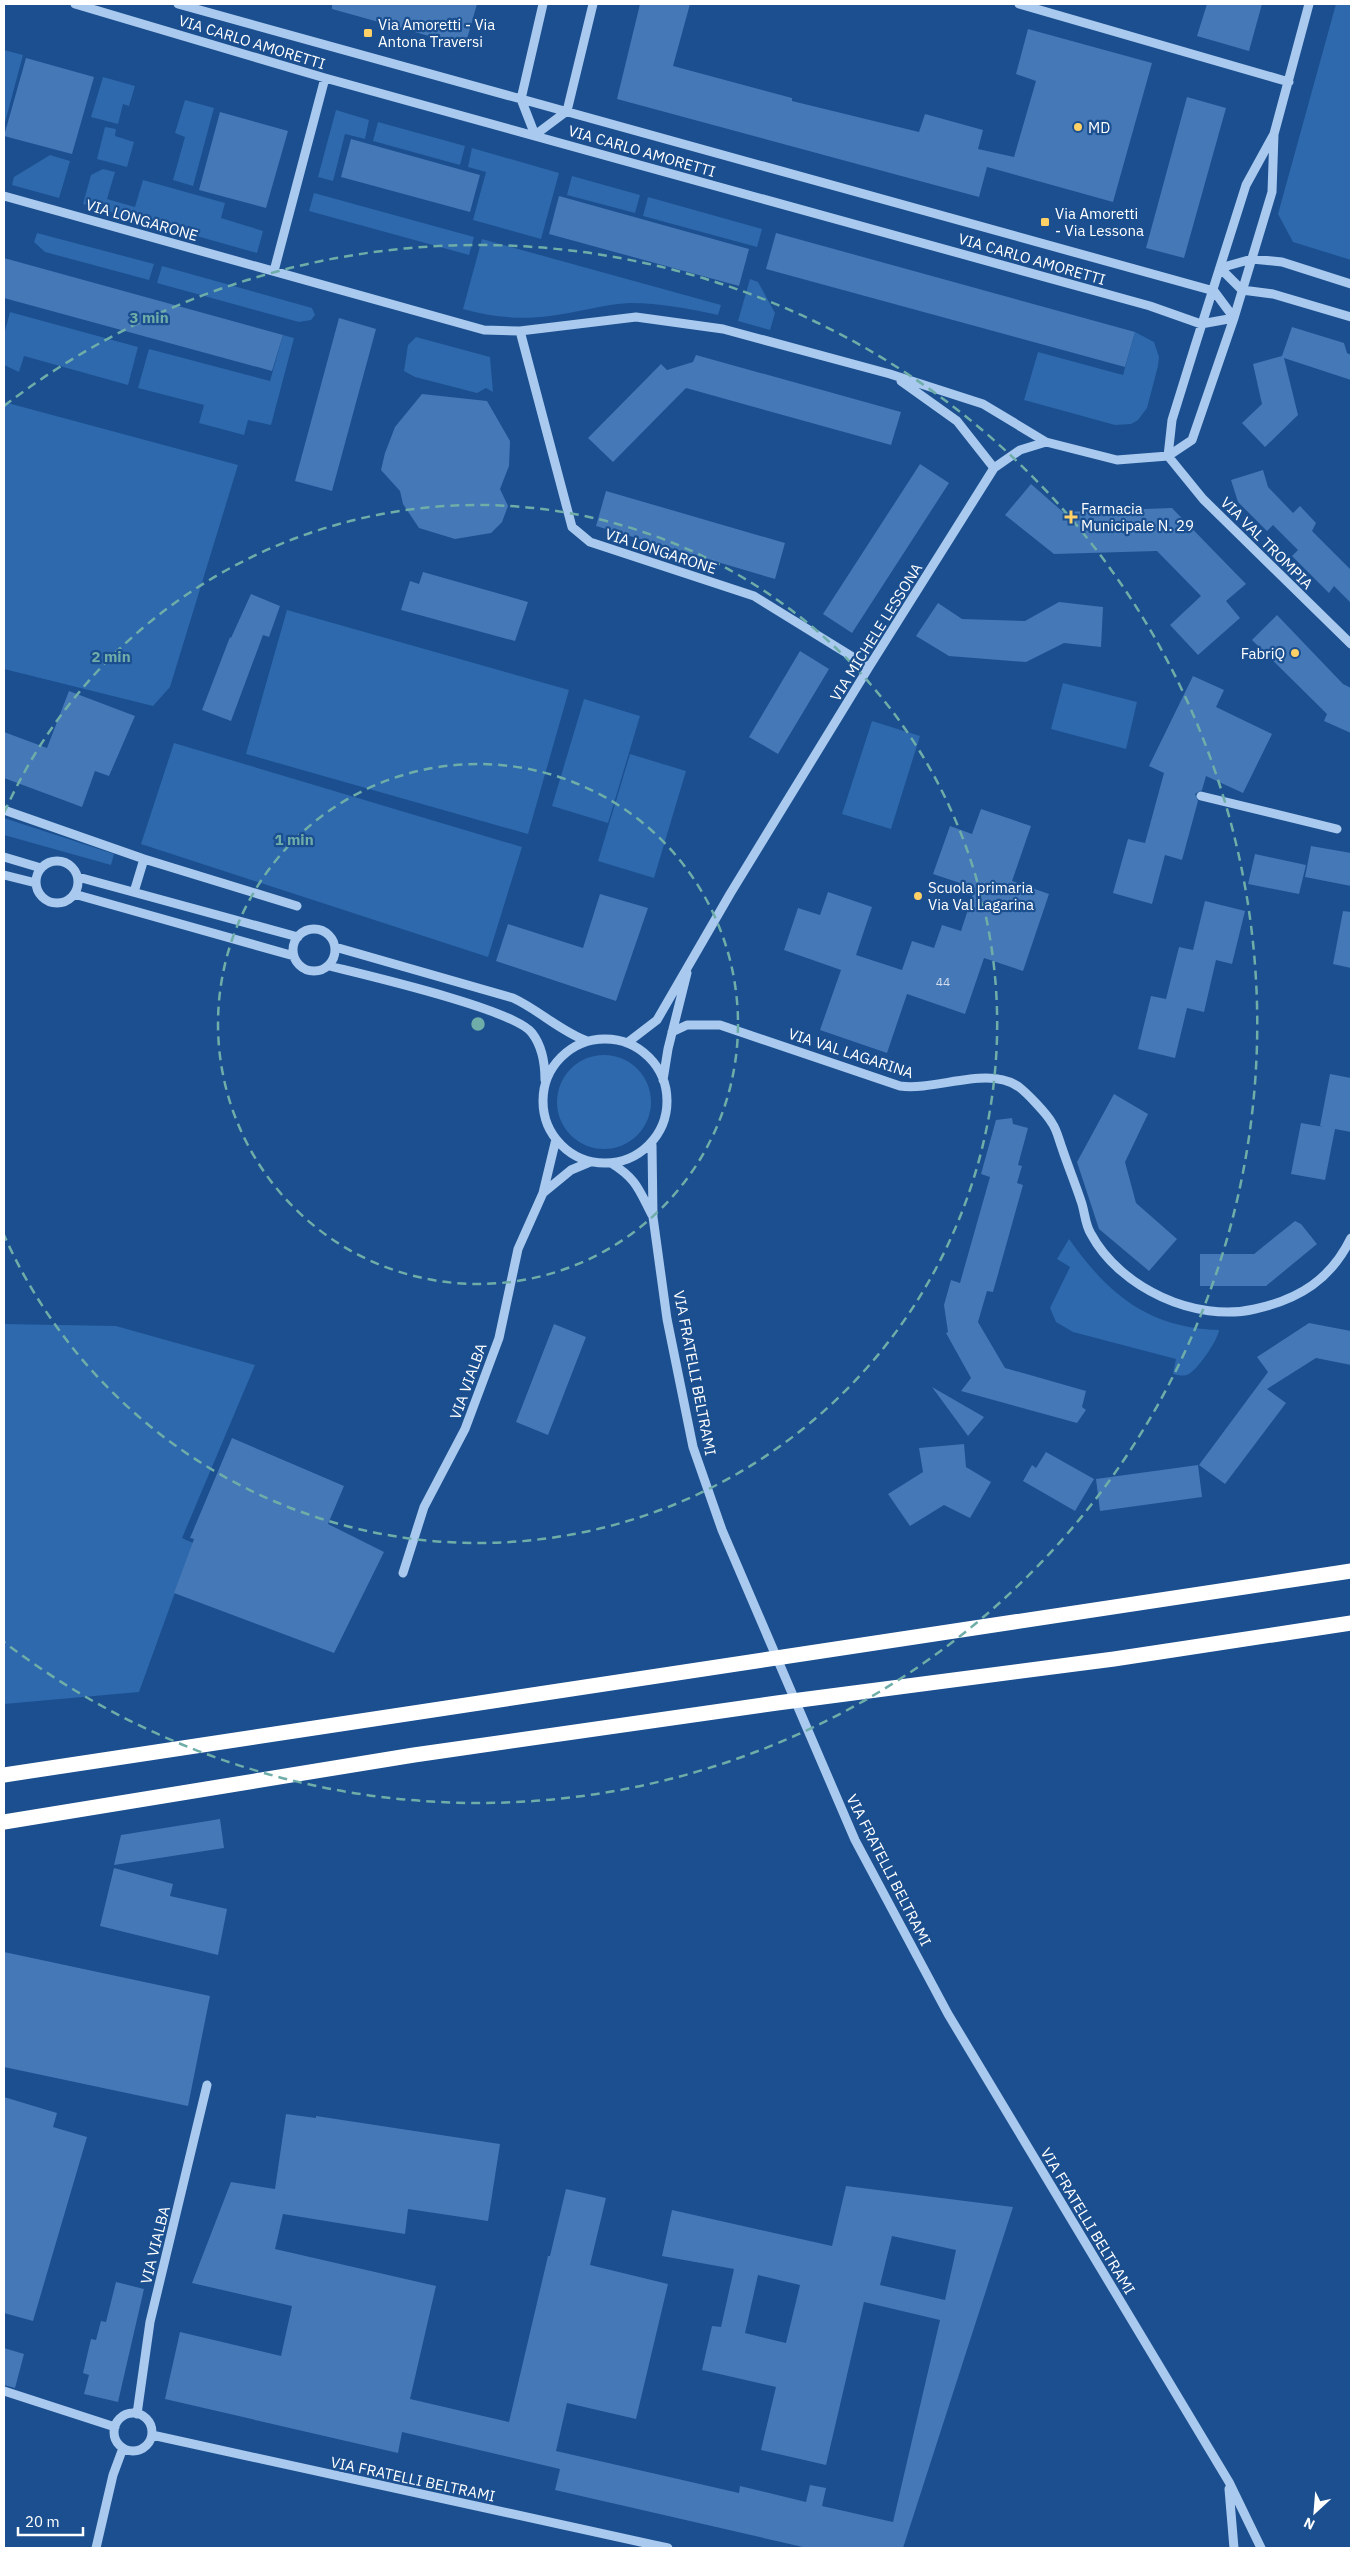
<svg xmlns="http://www.w3.org/2000/svg" width="1355" height="2552" viewBox="0 0 1355 2552" font-family="'IBM Plex Sans',sans-serif">
  <style>
    .green { fill: #2e69ad }
    .building { fill: #4478b7; fill-rule: evenodd }
    .lines { fill: none; stroke-linecap: round; stroke-linejoin: round }
    .minor { stroke: #a9c9ee; stroke-width: 9 }
    .highway { stroke: #fff; stroke-width: 15 }
    .ring { fill: none; stroke: #6fada8; stroke-width: 2.5; stroke-dasharray: 9 6 }
    .poi-dot { fill: #ffd166; stroke: #1b4f8f; stroke-width: 2 }
    .labels { text-anchor: middle; dominant-baseline: central; stroke-width: 4.5; stroke-linejoin: round; paint-order: stroke }
    .number-label { font-size: 12px; fill: #d0dded }
    .poi-label { font-size: 15px; fill: #fff; stroke: #1b4f8f; text-anchor: start }
    .street-label { font-size: 15px; fill: #fff; stroke: #1b4f8f }
    .centre { fill: #6fada8; stroke: #1b4f8f; stroke-width: 2.5 }
    .ring-label { font-size: 15px; text-anchor: middle; font-weight: bold; fill: #6fada8; stroke: #1b4f8f; stroke-width: 4.5; stroke-linejoin: round; paint-order: stroke }
  </style>
  <rect width="100%" height="100%" fill="#1b4f8f"/>
  <path class="green" d="M1336,4H1351V260L1293,242L1278,214Z
    M4,50L23,55L4,126Z
    M103,77L135,86L129,106L123,104L118,124L91,117Z
    M185,100L214,108L193,186L173,180L185,137L175,133Z
    M336,110L369,120L365,139L345,134L333,181L318,177Z
    M378,122L465,146L460,165L373,141Z
    M105,127L116,129L115,136L134,142L127,167L97,159Z
    M472,148L559,173L541,239L473,220L486,172L468,167Z
    M50,155L70,161L59,198L12,185L14,177Z
    M103,169L115,172L107,199L135,207L143,180L225,203L221,218L263,231L257,253L83,204L91,175Z
    M572,176L640,195L635,213L567,195Z
    M314,193L474,237L469,255L309,211Z
    M648,197L762,229L757,247L643,216Z
    M37,233L154,264L149,280L45,252L34,242Z
    M482,239L721,305L718,315C690,309 660,303 630,303C604,304 577,313 550,316C520,320 492,317 463,309Z
    M162,266L312,308L315,315L311,320L299,322L157,283Z
    M750,279L758,282L775,313L770,330L738,321Z
    M10,312L138,347L128,385L24,356L19,372L4,365V335Z
    M1135,332L1154,342L1159,357L1158,366L1147,408L1138,420L1131,424L1115,425L1024,400L1038,352L1123,375Z
    M283,335L294,338L271,425L248,420L244,435L199,423L204,405L138,388L149,349L270,381Z
    M416,337L490,357L493,392L486,388L477,393L415,377L404,371L408,345Z
    M4,402L238,465L170,687L153,706L4,669Z
    M287,610L569,690L528,834L246,754Z
    M1063,683L1137,702L1126,749L1051,729Z
    M584,699L640,716L608,823L552,806Z
    M872,721L920,736L891,829L842,814Z
    M174,743L522,847L488,957L141,844Z
    M630,754L686,771L654,878L598,861Z
    M4,818L114,854L111,865L4,835Z
    M557 1102a47 47 0 1 1 94 0a47 47 0 1 1-94 0Z
    M1069,1239C1108,1294 1148,1328 1219,1330C1218,1340 1198,1369 1189,1374C1184,1377 1178,1375 1173,1374L1176,1359L1073,1332L1056,1322L1050,1308L1070,1267L1057,1259Z
    M4,1324L116,1326L255,1365L182,1538L193,1543L139,1692L4,1704Z"/>
  <path class="building" d="M332,4H477L465,46L332,9Z
    M640,4H690L673,66L792,98V101L919,132L925,114L983,130L978,149L1014,157L1036,81L1016,74L1028,29L1152,63L1113,202L987,167L979,197L617,99Z
    M1207,4H1262L1249,51L1197,36Z
    M26,58L94,77L72,154L4,136Z
    M1187,97L1226,108L1184,258L1146,248Z
    M220,112L288,131L266,208L199,190Z
    M351,139L480,175L470,212L341,177Z
    M559,196L749,249L739,286L549,234Z
    M776,233L1135,332L1125,367L766,269Z
    M4,258L283,335L272,371L4,298Z
    M339,318L376,329L332,491L295,481Z
    M1292,327L1344,343L1347,353L1351,355V380L1284,358L1298,415L1265,447L1242,423L1262,404L1253,364L1282,356Z
    M696,355L901,412L891,445L686,388L613,462L588,438L661,364L667,370L693,362Z
    M422,394L487,401L510,441L509,466L500,489L508,506L502,522L491,533L455,539L419,528L403,504L400,491L381,470L385,453L395,427Z
    M920,464L949,483L852,633L823,614Z
    M1263,470L1268,487L1293,513L1300,506L1316,523L1312,531L1351,570V603L1334,586L1329,593L1292,556L1298,550L1273,525L1267,531L1238,502L1231,480Z
    M1031,484L1063,512L1172,508L1246,584L1226,601L1240,618L1198,655L1170,625L1201,596L1157,551L1054,554L1005,515Z
    M606,491L785,543L775,579L596,526Z
    M423,572L528,602L515,641L401,610L410,581L419,584Z
    M251,594L280,606L269,637L263,635L231,721L202,710L230,637L231,638Z
    M1059,602L1103,607L1101,647L1064,643L1026,662L949,656L916,636L938,603L962,619L1025,621Z
    M1277,615L1343,684L1351,688V733L1324,721L1327,714L1252,640Z
    M800,651L829,669L778,754L749,737Z
    M1193,676L1224,690L1216,707L1272,734L1243,793L1206,776L1202,790L1195,794L1198,801L1182,860L1165,855L1152,904L1113,893L1128,839L1145,843L1164,773L1149,766Z
    M69,691L135,716L109,776L95,771L82,807L4,778V732L47,748Z
    M981,809L1031,826L1012,881L1049,894L1023,971L984,958L965,1014L907,994L887,1053L820,1030L841,970L784,950L798,908L820,915L828,892L872,907L856,955L902,970L912,941L934,948L942,925L961,931L975,888L933,874L950,826L972,834Z
    M1311,846L1351,853V886L1305,877Z
    M1255,854L1306,865L1299,894L1248,884Z
    M600,894L648,908L616,1001L496,961L508,924L583,948Z
    M1205,901L1245,911L1232,964L1216,960L1204,1012L1187,1008L1175,1058L1138,1049L1151,996L1166,999L1179,947L1193,950Z
    M1343,911L1351,912V968L1333,964Z
    M1330,1074L1351,1078V1132L1335,1129L1325,1180L1291,1174L1301,1123L1324,1127L1320,1126Z
    M1114,1094L1148,1114L1125,1162L1136,1203L1177,1239L1149,1271L1099,1229L1077,1162Z
    M1012,1118L1013,1124L1028,1128L1018,1165L1022,1166L1017,1183L1023,1185L993,1292L987,1291L978,1322L1005,1368L1086,1391L1082,1407L1086,1410L1077,1423L961,1391L971,1378L946,1333L948,1332L944,1305L951,1280L960,1283L990,1177L981,1174L996,1120Z
    M1295,1221L1301,1224L1317,1244L1266,1286H1200V1254H1254Z
    M1309,1323L1351,1331V1365L1316,1358L1267,1389L1286,1403L1225,1484L1199,1465L1268,1372L1257,1357Z
    M554,1324L586,1337L548,1435L516,1422Z
    M932,1387L984,1417L968,1436Z
    M232,1438L344,1486L328,1524L384,1552L334,1653L174,1593L194,1539L190,1538Z
    M964,1444L966,1467L991,1482L970,1518L944,1505L910,1526L888,1494L923,1472L919,1448Z
    M1046,1452L1094,1479L1075,1511L1023,1481L1032,1465L1036,1468Z
    M1198,1465L1202,1497L1100,1511L1096,1479Z
    M220,1819L224,1848L114,1865L121,1835Z
    M114,1868L173,1884L170,1896L227,1909L218,1955L100,1926Z
    M4,1952L210,1996L188,2106L4,2067Z
    M4,2097L57,2113L53,2127L87,2137L33,2321L4,2313Z
    M286,2114L316,2118V2116L500,2144L488,2221L408,2209L405,2234L283,2214L275,2249L436,2286L410,2399L509,2422L548,2256H550L566,2189L606,2198L590,2265L668,2284L636,2419L567,2403L556,2451L739,2493L740,2486L806,2502L810,2485L826,2488L822,2506L893,2522L940,2320L864,2302L826,2465L761,2450L776,2387L702,2370L712,2326L721,2327L734,2269L662,2256L672,2210L832,2246L846,2186L1013,2207L903,2548H807L555,2490L560,2469L402,2432L398,2453L165,2399L180,2332L281,2356L292,2306L192,2283L231,2182L275,2189ZM892,2236L956,2250L945,2300L880,2285ZM758,2275L800,2285L786,2343L745,2333Z
    M116,2282L144,2289L118,2402L84,2394L89,2375L83,2373L91,2339L96,2340L101,2321L106,2322Z
    M4,2348L24,2354L15,2388L4,2385Z"/>
  <g class="lines">
    <path class="minor" d="M75,4L325,78L1150,306L1201,324L1234,318
      M178,4L1214,291
      M1019,4L1289,82
      M535,135L567,111L593,4
      M535,135L521,99L543,4
      M4,196L484,330L520,331L636,317L723,329L890,374L983,404L1046,442
      M1220,268L1252,259L1282,262L1351,284
      M1220,268L1242,290
      M274,271L325,78
      M1242,290L1273,294L1351,317
      M1214,291L1234,318
      M520,331L572,527L590,542L754,596L869,667
      M901,381L957,421L994,468
      M1168,456L1172,420L1195,346L1246,185L1274,134L1309,4
      M1168,456L1203,499L1351,644
      M1201,796L1337,829
      M4,810L144,859L297,906
      M4,857L41,868
      M36 882a21 21 0 1 1 42 0a21 21 0 1 1-42 0Z
      M4,875L36,883
      M78,877L298,937
      M134,892L144,859
      M74,894L294,956
      M293 950a21 21 0 1 1 42 0a21 21 0 1 1-42 0Z
      M335,947L513,998C539,1010 560,1031 587,1041
      M329,966C365,975 514,1009 532,1033C542,1046 545,1064 545,1080
      M672,1032L687,1025H720L900,1086C937,1091 988,1065 1019,1087C1027,1093 1047,1114 1052,1123C1057,1130 1059,1140 1062,1148C1068,1166 1075,1183 1081,1201C1085,1212 1085,1225 1091,1234C1120,1288 1196,1323 1255,1309C1300,1299 1331,1279 1351,1238
      M543 1101a62 62 0 1 1 124 0a62 62 0 1 1-124 0Z
      M627,1043L657,1020L730,894L869,667L994,468L1020,450L1046,442L1117,460L1168,456L1192,440L1234,318L1272,192L1274,134
      M663,1080L668,1049L687,973
      M652,1145L653,1217L667,1319L693,1447L722,1530L855,1840L948,2014L1229,2482L1261,2548
      M611,1163C637,1179 639,1190 652,1215
      M543,1193L571,1170L590,1162
      M403,1573L424,1507L465,1429L499,1338L518,1249L543,1193L556,1139
      M4,2391L115,2427
      M114 2432a19 19 0 1 1 38 0a19 19 0 1 1-38 0Z
      M137,2414L150,2322L207,2085
      M152,2435L668,2548
      M1229,2489L1234,2548
      M96,2548L113,2475L123,2448"/>
    <path class="highway" d="M4,1775L1351,1571
      M4,1822L414,1755L777,1703L1114,1659L1351,1623"/>
  </g>
  <g class="ring">
    <circle cx="478" cy="1024" r="260"/>
    <path d="M4 813A519 519 0 1 1 4 1235"/>
    <path d="M4 406A779 779 0 1 1 4 1642"/>
  </g>
  <g class="poi-dot">
    <rect x="363" y="28" width="10" height="10" rx="2.5"/>
    <circle cx="1078" cy="127" r="5"/>
    <rect x="1040" y="217" width="10" height="10" rx="2.5"/>
    <path d="M1068.5 509.5h5v5h5v5h-5v5h-5v-5h-5v-5h5z"/>
    <circle cx="1295" cy="653" r="5"/>
    <circle cx="918" cy="896" r="5"/>
  </g>
  <g class="labels">
    <g class="number-label">
      <text x="943" y="981">44</text>
    </g>
    <g class="poi-label">
      <text x="378" y="24">Via Amoretti - Via<tspan x="378" dy="17">Antona Traversi</tspan></text>
      <text x="1088" y="127">MD</text>
      <text x="1055" y="213">Via Amoretti<tspan x="1055" dy="17">- Via Lessona</tspan></text>
      <text x="1081" y="508">Farmacia<tspan x="1081" dy="17">Municipale N. 29</tspan></text>
      <text x="1285" y="653" text-anchor="end">FabriQ</text>
      <text x="928" y="887">Scuola primaria<tspan x="928" dy="17">Via Val Lagarina</tspan></text>
    </g>
    <g class="street-label">
      <text transform="translate(252 42) rotate(17)">VIA CARLO AMORETTI</text>
      <text transform="translate(642 151) rotate(16)">VIA CARLO AMORETTI</text>
      <text transform="translate(142 220) rotate(16)">VIA LONGARONE</text>
      <text transform="translate(1032 259) rotate(16)">VIA CARLO AMORETTI</text>
      <text transform="translate(1267 543) rotate(45)">VIA VAL TROMPIA</text>
      <text transform="translate(661 551) rotate(18)">VIA LONGARONE</text>
      <text transform="translate(876 632) rotate(-58)">VIA MICHELE LESSONA</text>
      <text transform="translate(851 1053) rotate(18)">VIA VAL LAGARINA</text>
      <text transform="translate(695 1373) rotate(79)">VIA FRATELLI BELTRAMI</text>
      <text transform="translate(468 1381) rotate(-70)">VIA VIALBA</text>
      <text transform="translate(889 1870) rotate(63)">VIA FRATELLI BELTRAMI</text>
      <text transform="translate(1088 2221) rotate(59)">VIA FRATELLI BELTRAMI</text>
      <text transform="translate(155 2245) rotate(-76)">VIA VIALBA</text>
      <text transform="translate(413 2479) rotate(12)">VIA FRATELLI BELTRAMI</text>
    </g>
  </g>
  <circle cx="478" cy="1024" r="8" class="centre"/>
  <g class="ring-label">
    <text x="149" y="323">3 min</text>
    <text x="111" y="662">2 min</text>
    <text x="294" y="845">1 min</text>
  </g>
  <rect width="1355" height="2552" fill="none" stroke="#ffffff" stroke-width="10"/>
  <g transform="translate(1315 2512) rotate(206)" stroke="#1b4f8f" stroke-width="4" paint-order="stroke">
  <path d="M0-4L9 19L0 12L-9 19Z" fill="#ffffff"/>
  <text y="-8" font-size="14" font-weight="bold" text-anchor="middle" fill="#ffffff">N</text>
  </g>
  <path d="M18 2527v8h65v-8" fill="none" stroke="#ffffff" stroke-width="2.5"/>
  <text x="25" y="2527" font-size="15" fill="#ffffff" stroke="#1b4f8f" stroke-width="4" paint-order="stroke">20 m</text>
</svg>
